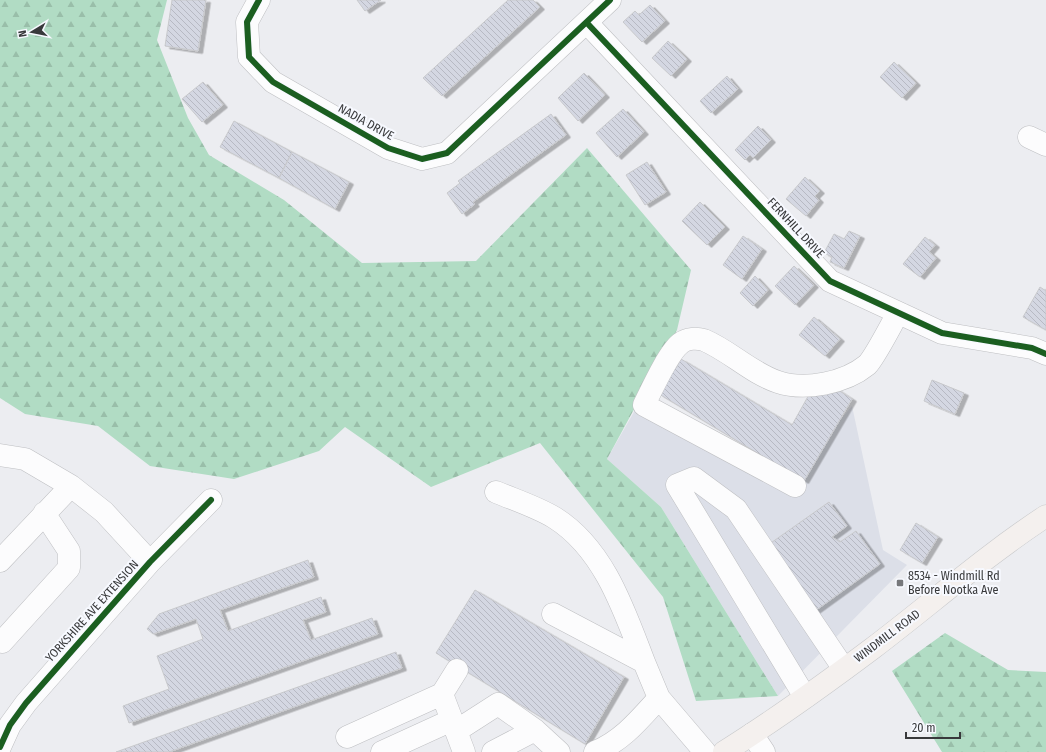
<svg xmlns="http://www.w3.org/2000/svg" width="1046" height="752" viewBox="0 0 1046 752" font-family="'Fira Sans Condensed',sans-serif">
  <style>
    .built { fill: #dcdfe8 }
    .forest { fill: url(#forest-firs) }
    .building { fill: url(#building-back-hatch); stroke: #c8c9cc; filter: url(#shadow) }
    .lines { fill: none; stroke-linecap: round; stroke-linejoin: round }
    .minor-casing { stroke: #bebfc2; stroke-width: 23 }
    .major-casing { stroke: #c8c9cb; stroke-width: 23 }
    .minor { stroke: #fcfcfd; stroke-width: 22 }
    .major { stroke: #f4f0ee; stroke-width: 22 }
    .cycleway-casing { stroke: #f7f9ff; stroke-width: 8 }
    .cycleway { stroke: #1b5e20; stroke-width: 6 }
    .poi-dot { fill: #77787b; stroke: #f7f9ff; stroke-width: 1.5 }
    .labels { text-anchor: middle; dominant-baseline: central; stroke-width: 4; stroke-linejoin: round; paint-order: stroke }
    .street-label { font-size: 12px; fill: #38393b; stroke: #f7f9ff }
    .poi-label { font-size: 12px; fill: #38393b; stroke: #f7f9ff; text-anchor: start }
  </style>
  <defs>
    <pattern id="forest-firs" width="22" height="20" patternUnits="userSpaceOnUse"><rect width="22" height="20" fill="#b1dcc4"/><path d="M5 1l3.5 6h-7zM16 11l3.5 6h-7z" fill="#99bea9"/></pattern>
    <pattern id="building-back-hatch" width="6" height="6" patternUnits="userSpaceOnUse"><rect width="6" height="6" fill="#d4d7e2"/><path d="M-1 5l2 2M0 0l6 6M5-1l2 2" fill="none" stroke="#b7b9c3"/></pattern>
    <filter id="shadow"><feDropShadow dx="4.5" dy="2.5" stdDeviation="0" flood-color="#0004"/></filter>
  </defs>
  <rect width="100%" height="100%" fill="#ecedf1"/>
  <path class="built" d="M638,405L784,486L852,406L883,550L907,565L778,696L661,507L607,459Z"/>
  <path class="forest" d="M0,0H167L157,40L188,118L209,155L284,200L362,263L476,261L587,148L691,270L677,330L607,459L661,507L778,696L696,701L663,597L540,443L431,487L345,427L319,451L234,479L150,466L98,426L25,414L0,398Z
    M945,633L1008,670L1046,672V752H942L892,671Z"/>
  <path class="building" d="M172,0H206L198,51L165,46Z
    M357,0H381L365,11Z
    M508,0H533L540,7L442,96L423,78Z
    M650,5L665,21L642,42L623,22L635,11L639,15Z
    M668,41L687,59L671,76L652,58Z
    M894,62L916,83L902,98L880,77Z
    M584,73L605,95L578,121L558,98Z
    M727,76L738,89L711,113L700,101Z
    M203,82L223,105L202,122L182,99Z
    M623,109L644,132L617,157L596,133Z
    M551,114L566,135L473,202L475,204L462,214L447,193L460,183L458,181Z
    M234,121L292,152L279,178L220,147Z
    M758,126L771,140L753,158L750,155L745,160L735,150Z
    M292,152L349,182L335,209L279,178Z
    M647,162L666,192L645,205L626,175Z
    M805,177L820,191L815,196L819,200L806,216L786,199Z
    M700,202L725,227L707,245L682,221Z
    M849,231L860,236L844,268L830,262L832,257L824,253L834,234L844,239Z
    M743,236L762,249L742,279L723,265Z
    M925,237L935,245L929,252L936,258L920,277L903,264Z
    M794,266L814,285L795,305L775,286Z
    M755,276L768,290L753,306L740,293Z
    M1040,287L1046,291V330L1023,317Z
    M814,317L840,339L825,356L799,335Z
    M681,359L792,425L811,391L832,386L852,399L804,481L659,394L671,365L676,368Z
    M932,380L964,393L955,414L924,401Z
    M829,502L847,526L832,537L840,542L856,531L880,564L815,611L768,545Z
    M916,523L938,537L922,563L900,550Z
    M308,560L314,577L220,610L228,631L321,597L326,612L303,620L311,640L372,618L378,634L129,723L123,706L169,689L157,656L203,639L196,619L153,634L147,629L159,614Z
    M475,590L624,677L585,744L436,653Z
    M396,652L402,668L169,752H116Z"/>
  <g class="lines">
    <defs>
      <path id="minor" d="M259,0L247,22L249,57L273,82L388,148L422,159L447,153L610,0
        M587,23L830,281L942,333L1032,348L1046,354
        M1029,137L1046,145
        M0,455L25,459L71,486L104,512L150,562
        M795,486L644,405C651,391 669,351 681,343C687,338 697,338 704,340C730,351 751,373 778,382C805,391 845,383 867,365C875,357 891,325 898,313
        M496,492C515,500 537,507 555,518C604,549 624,610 644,662
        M0,561L71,486
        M553,614L644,662L659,698
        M2,642L69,568V551L44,513
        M457,670L442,694L464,752
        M805,697L677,485L694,478L736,509L844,669
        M456,731L498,704L535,730L559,752
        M752,734L764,752
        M347,737L442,694
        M0,747L10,725L26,703L150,562L211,500
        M382,752L452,720
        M493,752L535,730
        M595,752C622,741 639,720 659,698L705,752"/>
      <path id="major" d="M724,752C775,720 825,684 873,648C931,604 985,556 1046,516"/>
    </defs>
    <use href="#minor" class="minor-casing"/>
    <use href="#major" class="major-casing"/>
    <use href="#minor" class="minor"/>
    <use href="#major" class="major"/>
    <defs>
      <path id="cycleway" d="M259,0L247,22L249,57L273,82L388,148L422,159L447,153L610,0
        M587,23L830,281L942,333L1032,348L1046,354
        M0,747L10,725L26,703L150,562L211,500"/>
    </defs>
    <use href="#cycleway" class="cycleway-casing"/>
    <use href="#cycleway" class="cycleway"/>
  </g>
  <rect class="poi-dot" x="896" y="579" width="8" height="8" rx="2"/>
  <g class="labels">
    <g class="street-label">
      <text transform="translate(366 122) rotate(29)">NADIA DRIVE</text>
      <text transform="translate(796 228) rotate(47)">FERNHILL DRIVE</text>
      <text transform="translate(92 611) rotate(-48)">YORKSHIRE AVE EXTENSION</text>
      <text transform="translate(887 636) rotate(-37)">WINDMILL ROAD</text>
    </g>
    <g class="poi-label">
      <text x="908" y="576">8534 - Windmill Rd<tspan x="908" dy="14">Before Nootka Ave</tspan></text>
    </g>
  </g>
  <g transform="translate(32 32) rotate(260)" stroke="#f7f9ff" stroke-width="3" paint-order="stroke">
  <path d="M0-3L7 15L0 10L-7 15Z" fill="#38393b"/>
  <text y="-6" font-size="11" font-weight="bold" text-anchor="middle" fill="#38393b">N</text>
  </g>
  <path d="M906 732v6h54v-6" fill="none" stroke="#38393b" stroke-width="2"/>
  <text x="912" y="732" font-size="12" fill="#38393b" stroke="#f7f9ff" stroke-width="3" paint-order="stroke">20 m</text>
</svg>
